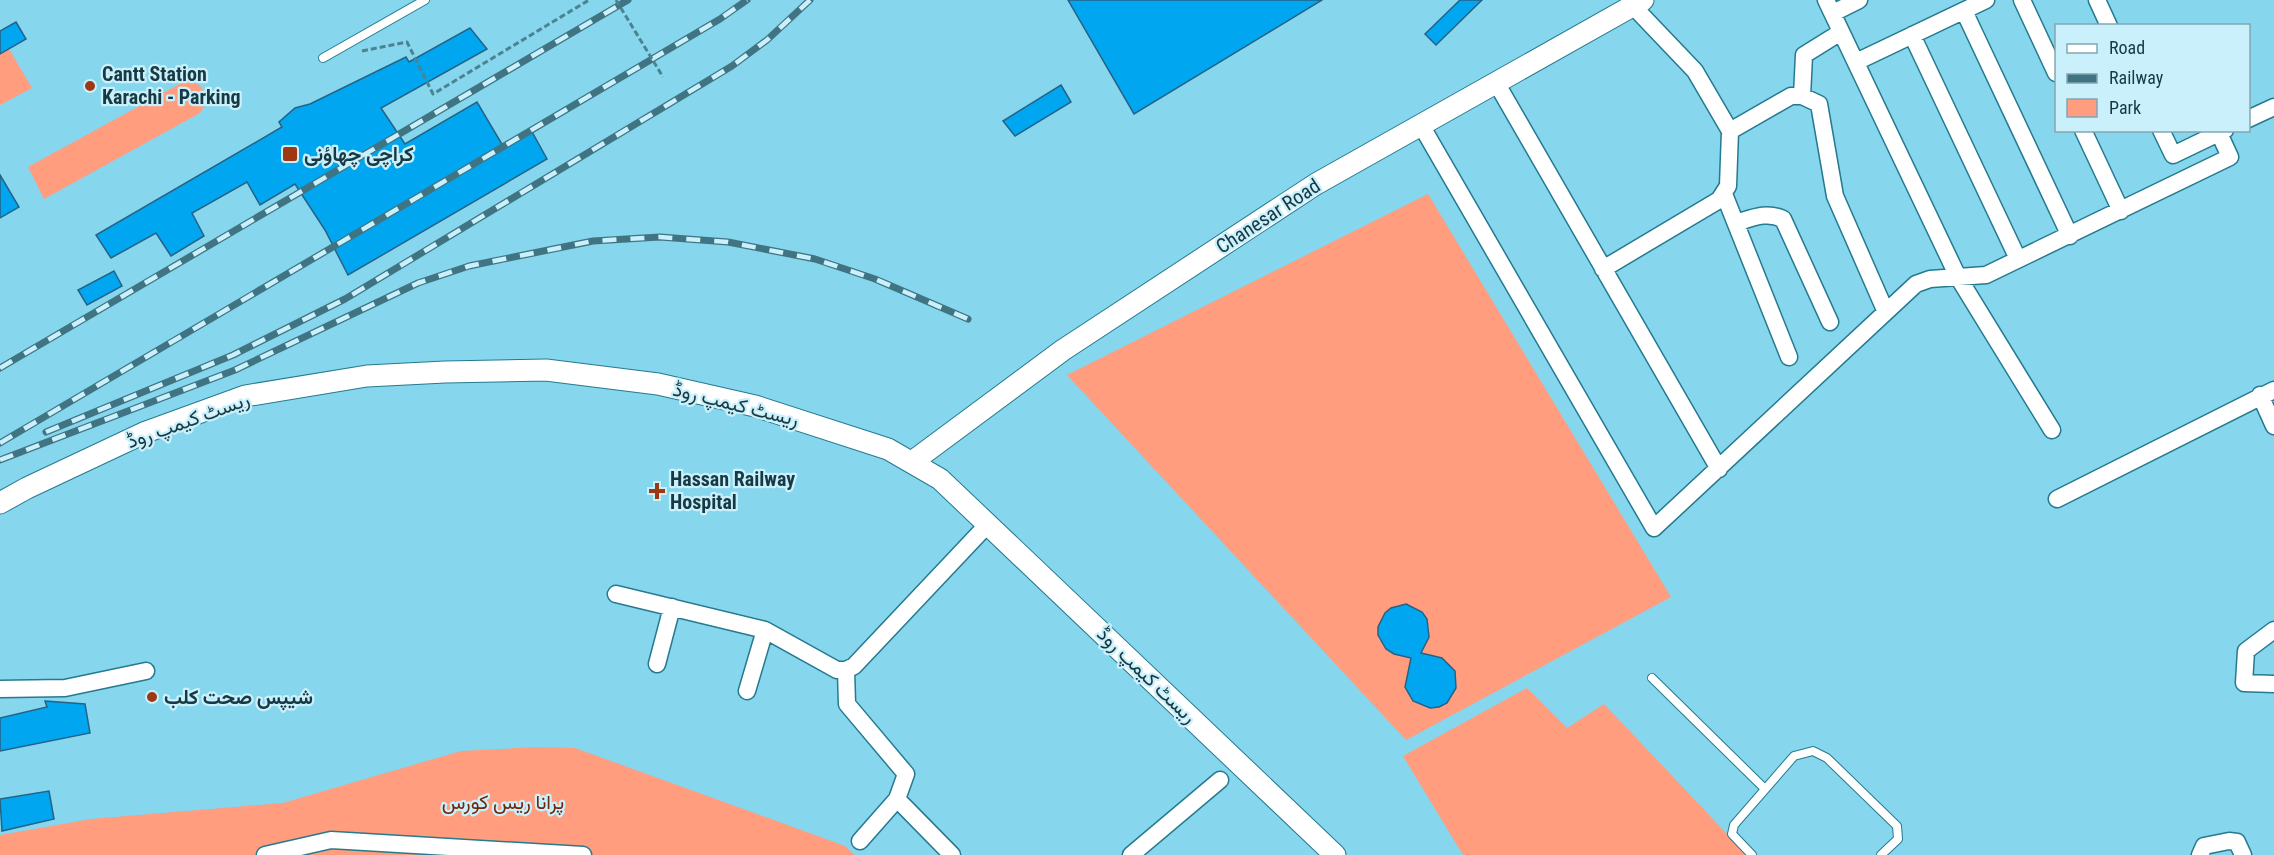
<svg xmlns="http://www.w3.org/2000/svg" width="2274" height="855" viewBox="0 0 2274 855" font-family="'Roboto Condensed',Vazirmatn,sans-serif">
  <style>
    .green { fill: #ff9d7e }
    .building { fill: #00a7f0; stroke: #256286; stroke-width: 1.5 }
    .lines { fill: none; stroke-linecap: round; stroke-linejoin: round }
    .service-casing { stroke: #257a8f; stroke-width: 10 }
    .minor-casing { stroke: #257a8f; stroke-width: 19 }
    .tertiary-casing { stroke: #257a8f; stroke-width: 23 }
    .path { stroke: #4b8393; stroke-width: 3; stroke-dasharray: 6 3; stroke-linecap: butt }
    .service { stroke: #fff; stroke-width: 8 }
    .minor { stroke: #fff; stroke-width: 16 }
    .tertiary { stroke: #fff; stroke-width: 21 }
    .rail-casing { stroke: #417483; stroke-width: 7 }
    .rail { stroke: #caf0fc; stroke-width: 4.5; stroke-dasharray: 14; stroke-linecap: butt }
    .path-bridge { stroke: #4b8393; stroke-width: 3; stroke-dasharray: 6 3; stroke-linecap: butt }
    .poi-dot { fill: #9e3812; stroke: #caf0fc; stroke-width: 2 }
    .labels { text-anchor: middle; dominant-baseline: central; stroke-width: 4.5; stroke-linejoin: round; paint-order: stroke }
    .poi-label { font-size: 20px; font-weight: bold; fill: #173943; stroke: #caf0fc; text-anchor: start }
    .street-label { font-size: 20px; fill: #173943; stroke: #caf0fc }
    .park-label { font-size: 20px; fill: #70270c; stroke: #caf0fc }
  </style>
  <rect width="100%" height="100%" fill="#86d6ed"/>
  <path class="green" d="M9,49L32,88L0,105V54Z
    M185,81C204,81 212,98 200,113L44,199L28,167Z
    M1428,194L1671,597L1406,740L1067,375Z
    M1527,688L1567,728L1604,704L1747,855H1463L1403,756Z
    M536,747L575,748L845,846L855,855H0V835L91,819L283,803L461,751Z"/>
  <path class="building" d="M1068,0H1322L1134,114Z
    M1460,0H1482L1436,45L1425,34Z
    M16,22L26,39L0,54V31Z
    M470,28L487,49L381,108L405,144L477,102L503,146L531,130L547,159L348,275L325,230L295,184L260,205L247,182L192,213L204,236L171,256L156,233L111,258L96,235L282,127L279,122L295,108L310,104L406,57L409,62Z
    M1061,85L1071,102L1015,136L1003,121Z
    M0,175L19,207L0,218Z
    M114,271L122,286L87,305L78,290Z
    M1406,604L1422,612L1427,619L1429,637L1421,653L1442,658L1455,671L1456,688L1447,703L1439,707L1430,708L1413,701L1405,687L1411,658L1394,654L1386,649L1378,635V627L1385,613L1391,608Z
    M45,701L85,704L90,733L0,751V718L47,707Z
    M49,791L54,819L2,831L0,799Z"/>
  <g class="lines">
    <defs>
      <path id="service" d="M323,58L425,0
        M1652,678L1765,789
        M1752,855L1732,834L1734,825L1794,756L1813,751L1827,758L1897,826L1898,839L1881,855"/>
      <path id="minor" d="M1826,0L1958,277L2052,430
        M2022,0L2056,73
        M2097,0L2109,26
        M1633,6L1695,71L1730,131
        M1964,11L2070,236
        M1833,13L1859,0
        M1912,35L2018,259
        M1856,62L1986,0
        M1497,84L1719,469
        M1802,96L1804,55L1841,32
        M2248,119L2274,107
        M1421,125L1654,528L1916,284L1930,279L1986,275L2230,157L2219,133
        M2083,130L2121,211
        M2161,130L2173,155L2225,130
        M1724,194L1789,357
        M1736,223C1752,218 1767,211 1783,219L1830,322
        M1603,269L1719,200L1728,186L1730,131L1791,96H1802L1819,104L1835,196L1885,310
        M2260,395L2274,426
        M2057,499L2274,390
        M616,594L765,630L837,670H846L854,666L989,523
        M2274,630L2246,651L2244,683L2274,684
        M657,664L672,607
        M846,670L847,704L906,774L897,799L952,855
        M0,689L65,688L146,671
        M747,691L765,630
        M860,841L897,799
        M265,855L331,840L583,855
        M1131,855L1220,780
        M2200,855L2204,846L2229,841L2237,842L2243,855"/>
      <path id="tertiary" d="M912,462L1063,350L1316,184L1643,0
        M0,503L27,488L146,432L245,396L367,376L445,372L546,370L658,384L755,406L888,449L940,479L1335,855"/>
    </defs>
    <use href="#service" class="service-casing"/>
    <use href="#minor" class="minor-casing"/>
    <use href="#tertiary" class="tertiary-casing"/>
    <path class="path" d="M362,51L407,42L433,94L589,0"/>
    <use href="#service" class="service"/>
    <use href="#minor" class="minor"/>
    <use href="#tertiary" class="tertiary"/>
    <defs>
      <path id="rail" d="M0,368L628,0
        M46,432L233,355L345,299L732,66L767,40L810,0
        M0,443L720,19L747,0
        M0,460L235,370L418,283L469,266L593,241L660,237L728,242L815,259L875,279L968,319"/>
    </defs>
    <use href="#rail" class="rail-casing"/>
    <use href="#rail" class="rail"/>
    <path class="path-bridge" d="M616,0L663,77"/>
  </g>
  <g class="poi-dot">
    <circle cx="90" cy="86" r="6"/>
    <rect x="282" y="146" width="16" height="16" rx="3"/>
    <path d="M654 482h6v6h6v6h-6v6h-6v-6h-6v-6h6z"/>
    <circle cx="152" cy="697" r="6"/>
  </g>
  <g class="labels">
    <g class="poi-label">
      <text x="102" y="74">Cantt Station<tspan x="102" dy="23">Karachi - Parking</tspan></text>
      <text x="304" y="154">کراچی چھاؤنی</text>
      <text x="670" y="479">Hassan Railway<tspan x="670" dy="23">Hospital</tspan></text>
      <text x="164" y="697">شیپس صحت کلب</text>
    </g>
    <g class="street-label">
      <text transform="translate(1268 216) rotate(-33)">Chanesar Road</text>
      <text transform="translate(736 404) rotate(14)">ریسٹ کیمپ روڈ</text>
      <text transform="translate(188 420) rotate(-20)">ریسٹ کیمپ روڈ</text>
      <text transform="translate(1147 675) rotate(44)">ریسٹ کیمپ روڈ</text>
    </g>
    <g class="park-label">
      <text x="503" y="802">پرانا ریس کورس</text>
    </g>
  </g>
  <rect x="2055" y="24" width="195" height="108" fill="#caf0fc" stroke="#82a7b2" stroke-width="1.5"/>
  <rect x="2067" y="44" width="30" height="9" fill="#ffffff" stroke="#82a7b2" stroke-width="1.5"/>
  <text x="2109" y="54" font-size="18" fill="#173943">Road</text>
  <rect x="2067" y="74" width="30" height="9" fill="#417483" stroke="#82a7b2" stroke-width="1.5"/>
  <text x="2109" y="84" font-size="18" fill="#173943">Railway</text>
  <rect x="2067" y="99" width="30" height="18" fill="#ff9d7e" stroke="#82a7b2" stroke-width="1.5"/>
  <text x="2109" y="114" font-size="18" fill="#173943">Park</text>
</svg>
